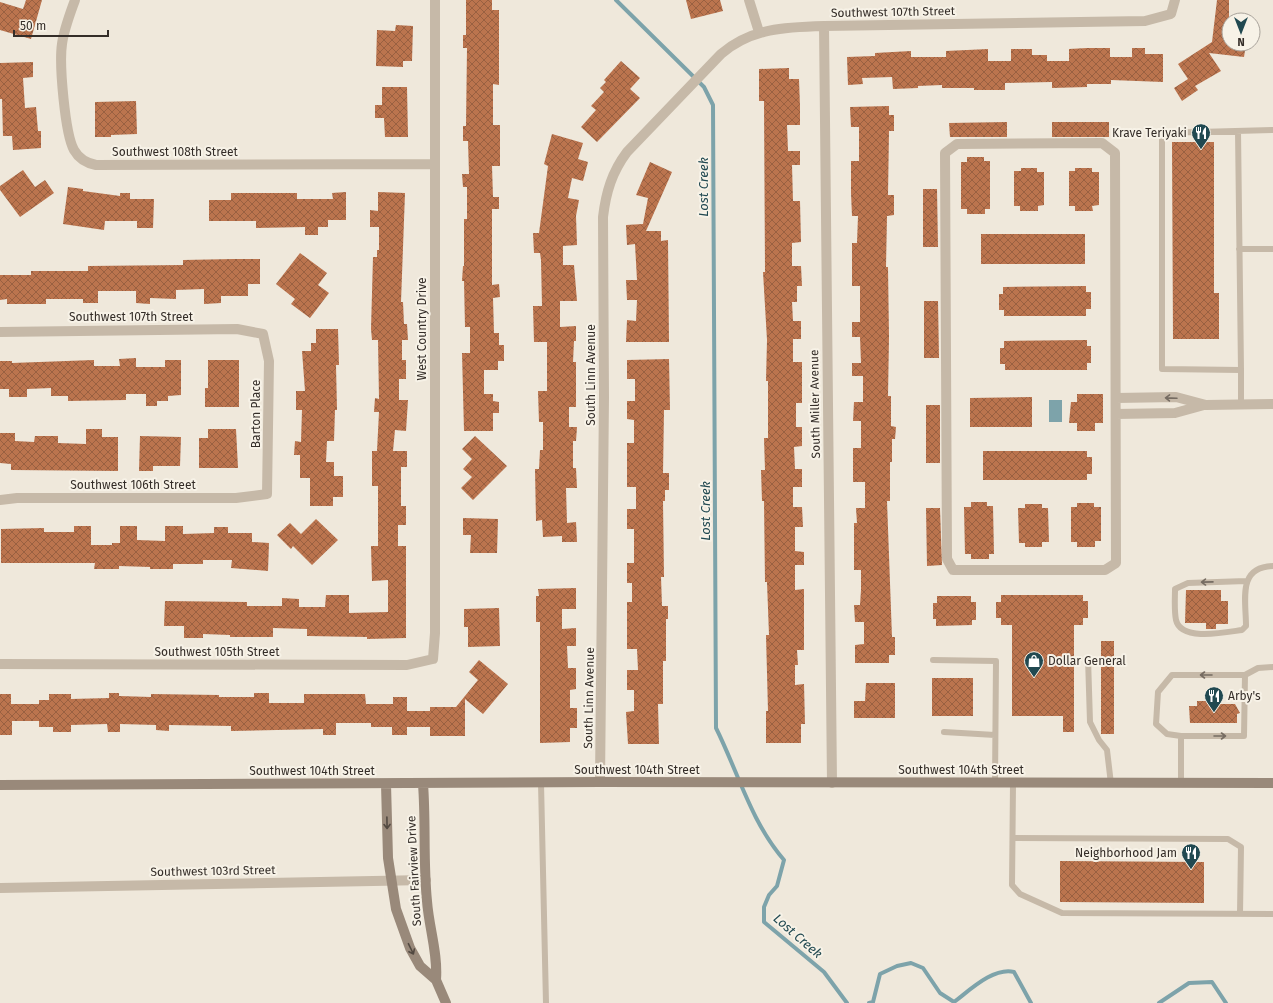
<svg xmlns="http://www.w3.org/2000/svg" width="1273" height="1003" viewBox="0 0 1273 1003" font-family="'Fira Sans',sans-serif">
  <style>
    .water { fill: #7da3aa }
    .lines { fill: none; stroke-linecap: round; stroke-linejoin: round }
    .stream { stroke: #7da3aa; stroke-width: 4 }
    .building { fill: url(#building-cross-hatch) }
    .lane { stroke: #c6b9a8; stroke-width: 6 }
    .street { stroke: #c6b9a8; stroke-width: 10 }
    .secondary { stroke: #99897a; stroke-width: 10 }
    .oneway { stroke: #766c62 }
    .oneway2 { stroke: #524941 }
    .labels { text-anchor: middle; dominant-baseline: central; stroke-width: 4; stroke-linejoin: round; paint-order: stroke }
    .street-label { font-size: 12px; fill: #342d28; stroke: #f7f2e7 }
    .poi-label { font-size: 12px; fill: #342d28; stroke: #f7f2e7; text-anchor: end }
    .water-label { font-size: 13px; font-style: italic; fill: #214951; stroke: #f7f2e7 }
  </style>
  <defs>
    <pattern id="building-cross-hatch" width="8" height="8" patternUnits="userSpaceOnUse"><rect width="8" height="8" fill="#bb744e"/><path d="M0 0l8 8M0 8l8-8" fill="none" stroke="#996041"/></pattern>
  </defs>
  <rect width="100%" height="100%" fill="#efe8db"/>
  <path class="water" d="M1049,400H1062V422H1049Z"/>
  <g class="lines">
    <path class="stream" d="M616,0L704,87L713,105L716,728C738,772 751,822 784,860L777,886L769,895L764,907V922L824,972L847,1003
      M869,1003L873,1002L880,974L897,966L911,963L923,968L940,993L954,1002C969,991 993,967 1014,972L1031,1003
      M1159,1003L1189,983L1212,982L1226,1003"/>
  </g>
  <path class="building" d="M26,0H42L31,39L0,30V2L23,9Z
    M466,0H492V10H499V85L493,84V125H500V166H492L493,197H499V209H492V285L499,284L500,297L493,298L494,333H499V345H504V361H498V370H484V394H493V401L499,402V413H493V431H464L462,353H470V327H465L464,281H462L463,266H464V219H467V187H463L462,174H469L468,141H463V126H466L467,48H463V35H466Z
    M686,0H720L723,11L691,19Z
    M1217,0H1229V44H1246L1244,57L1209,53L1221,71L1195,86L1198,90L1182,101L1174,88L1188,79L1178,64L1212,42Z
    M396,25L413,26L412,61H403V67L376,66L377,30L395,31Z
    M1087,48H1110V57H1132V48H1145V54H1163V82L1111,80V84H1087V87L1052,88V82L1005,83V90H974V88H942V85L918,86V88L893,89L892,77L862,78L863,84L848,85L847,57L875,56V53L911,51V57H946V51L988,49V61H1011V49H1032V55H1047V61H1069V49Z
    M621,61L640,78L630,89L640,98L597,142L581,127L596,110L591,106L604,92L600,88L606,82L604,80Z
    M33,62V77L23,78L25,108L36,107L38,131H41V148L13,150L12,136H3L2,99H0V63Z
    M789,68V79H799L800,106V125H787L788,151H800V165H792L793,201H800L801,242L792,243V266H801L802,286H797V302H792L793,321H801V339H793V362H802V403H796V427H802V446L794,447L795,469H802V487H793V507H802L803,527H795V551L804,552V565H795V590L804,589V650H797L798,665H795V685L804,684L805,724H801V743H766V711H768L766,635H769L767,582H765L764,501H762L761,470H765L764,438H768V381H766L767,340L763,272H765L764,101H759V69Z
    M382,87H407L408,137H385L384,118H375V105H382Z
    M136,101L137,134L111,135V137H95V102Z
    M889,106V115H894V131H889L888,195H894V215L887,216L886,267H888L889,337L888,396H891V426L896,427L895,439H892V462H890V501H887L892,637H895V655H889V663H855V645L864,644V622H855L854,605H860L861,590V570H854V523H857L856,508H865V482H853V448H861V421H853L854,402H863V376H852V363H861L860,337H852V322H860V286H852V243H857L858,216H852L851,193V161H859V127H851L850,107Z
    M1007,122V137H950L949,123Z
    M1052,122H1109V137H1052Z
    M552,134L583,143L578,159L588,162L583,181L572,178L568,198L579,200L576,216L577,245L563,246V265H574L577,301H560V327L576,326V341H574L573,362H576V407H569V427H577L576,441H573V468H576L577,488H566L567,523L576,522L577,542H562V536L543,537L542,520L536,521L535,469H539L540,450H543V422H539L538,391H547V342H534L533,306H542L541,260L540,253H534L533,233H539L548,166L544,164Z
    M1172,142H1214V293H1219V339H1173Z
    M967,157H984V161H990V209H985V214H967V209H961V162H967Z
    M650,162L672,172L646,231H661V241L668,240L669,342H626L627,320L636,321L637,300H627L626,280H637L635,244L627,245L626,225L643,224L648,198L636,195Z
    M1021,168H1037V172H1044V205L1038,206V211H1020V206H1014V171H1021Z
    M1075,168H1092V172H1099V205L1092,206L1093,211H1075V206H1069V171H1075Z
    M23,170L35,187L45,180L54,193L20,217L0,190V186Z
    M68,187L83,189V191L120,196V193H130V199H154L153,228H137V221H105L104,230L63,224Z
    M923,189H937L938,247H923Z
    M346,192V220H328V227H318V235H305V227L256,228V221H209V200H231V193H297V199H333L332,193Z
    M378,192L405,193L401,302H403L404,324H407L408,340H402V360H406V379H399V400H408L406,431L395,430L393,451H407V467H401V506H406V525H398V546H406V638L367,639V637L307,636V629L273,628V637H230V635L203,634V638H184V626H164L165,601L247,602V606H282V598L299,599V607H325L326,595H349V613L388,612V580L372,581L371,546H378V486H372V451H377L379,412H374L375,398L379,399L378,340H372L371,329L373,257H377V250H379V227H370V210L378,211Z
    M981,234H1085V264H981Z
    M300,253L327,273L318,285L329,293L310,318L291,304L295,299L276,284Z
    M233,259H260V284H248V296H221V303L204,304V289L176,290V299L150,298V304L136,303V291H98V303H83V299H46V304H7V299L0,300V275H31V271H88V266L183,265V260Z
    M1086,286V292H1091V309H1086V316H1004V310H999V294H1003V287Z
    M924,301H938L939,358H924Z
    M316,329H338L339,365H336L337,410H335L334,441H327L326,462H334V476H343V497H333V506H310V478H300V455H294L295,441L301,442L302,410H296V391H305L302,351H311V343H316Z
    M1087,340V346H1091V363H1087V370H1005V364H1000V348H1004V341Z
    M136,358V367H165V360H181V395L168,396V401H157V406H146V394H126V400L68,401V396H51V388L27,389V397H9V389H0V361H12V363L94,360V366H120L119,359Z
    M669,359L670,410H664L663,473H669V490H665V501H663L664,577H661L662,606H668V619H666V661H663V704H658L659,744H628L626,712L634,711V690H627V670H638L637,649H627V602H632V583H627V563H634V529H627V509H636V487H627V443H634V420L627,419V401H635V379H627V360Z
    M208,360H239V407H205V388H208Z
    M1077,394H1103V423H1095V431H1077V423H1069L1071,402H1077Z
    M1032,397V427H970V398Z
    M926,405H940V463H926Z
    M86,429H102V437H118V471L11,470V464L0,463V433H15V441L34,442L35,436H58V443L86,444Z
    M208,429H236L238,468H199V438H208Z
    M140,436L181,437L180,466H153V471H139Z
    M475,436L507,466L473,500L461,488L472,477L463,469L472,459L462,449Z
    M983,451H1087V457H1092V474H1087V480H983Z
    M971,502H987V506H993L994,554H989V559H971V554H965L964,507H971Z
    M1077,503H1094V507H1101V541H1095V547H1077V542H1071V507H1077Z
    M1025,504H1042V508H1048L1049,542H1042V547H1025V543H1019L1018,508H1025Z
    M926,508H940L942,565L927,566Z
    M463,518L498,519L497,553H470L471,535H463Z
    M316,519L338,540L312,565L293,546L291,549L277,535L290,523L301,534Z
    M74,526H91V545H112V543H120V526H137V540L165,541V526H183V534L214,533V527H228V533H252V542L269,543L268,571L231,568L232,560H203V564H173V569H150V567L119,566V569H94L95,563H1V529L44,528V532H74Z
    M576,588V609H562V629L576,628V646H567L568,668H576V689L570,690V708H577V728H570V742L540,743V622H536V596H539L538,589Z
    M1186,590H1221V601H1228V624H1216V629H1206V623H1185Z
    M1001,595H1083V601H1088V618H1083V625H1074V732H1063V716H1012V625H1001V618H996V602H1001Z
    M937,596H971V602H976V620H972V625L936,626V619H933V603H937Z
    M499,608L500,646L468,647V627H464V609Z
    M1101,641H1114V734H1101Z
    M479,660L508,684L483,714L465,699V736H430V727H407V735H392V727H371V723H336V735H323V729L231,731V726L169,725V731L156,730V725L120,724V732H108L107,724L71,725V732H53V727H39V721H12V735H0V694H11V704H39V700H49V694H71V699L109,698V693H119V696L151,697V694L219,695V697H254V693H269V703H304V694H365L366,704H393V697H407V711H430V707H456L478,680L469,672Z
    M932,678H973V716H932Z
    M866,683H895V718H854V701H865Z
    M1197,701H1221V704H1235L1240,713L1237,714V723H1190L1189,706H1197Z
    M1060,861L1204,862V903L1060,902Z"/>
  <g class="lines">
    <path class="lane" d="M1238,131L1241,370L1162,369V133L1273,130
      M1239,249H1273
      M1241,370V404
      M1246,581L1188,583L1175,589C1175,599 1174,610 1176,620C1181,642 1227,632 1242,630L1246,626C1246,600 1237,567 1273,566
      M1088,658L1090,722L1099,740L1107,750L1111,784
      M933,660L996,661L995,784
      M1245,675L1244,736H1181L1167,734L1156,724L1158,692L1172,675H1245L1258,668L1273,667
      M944,732L995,735
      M1181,736V784
      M541,783L546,1003
      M1013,784L1012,885L1020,894L1062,913L1273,914
      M1013,838L1228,839L1241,847L1240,914"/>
    <path class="street" d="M75,0C70,14 64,29 62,44C59,64 65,134 74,150C79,159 86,163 96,165L435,164
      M749,0L759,32
      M824,26L832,783
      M1102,143L1115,153L1116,563L1105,570H953L947,559L945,153L957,144Z
      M0,332L237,329L263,334L269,361L267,494L236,498H17L0,500
      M1116,398L1176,397L1206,405L1273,404
      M1116,414L1175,413L1204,405
      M0,664L407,665L433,659L435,633V0
      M600,782L604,397L603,217C606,192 612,172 627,152L721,54C751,28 786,27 824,26L1145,21L1171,14L1175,0
      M0,888L426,880"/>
    <path class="secondary" d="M386,784L388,858L396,909L410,948L420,966L436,980L446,1003
      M423,784C426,823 423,862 427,901C429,928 438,953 436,980
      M0,785L600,782L1273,783"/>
  </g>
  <defs><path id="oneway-shaft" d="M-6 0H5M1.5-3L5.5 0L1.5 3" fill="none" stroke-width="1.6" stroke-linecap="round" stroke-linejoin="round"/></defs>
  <g class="oneway">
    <use href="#oneway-shaft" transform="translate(1171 398) rotate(-178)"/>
    <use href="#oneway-shaft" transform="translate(1207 582) rotate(179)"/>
    <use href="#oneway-shaft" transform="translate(1206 675) rotate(180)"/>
    <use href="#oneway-shaft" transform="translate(1220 736)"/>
  </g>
  <g class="oneway2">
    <use href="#oneway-shaft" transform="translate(387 823) rotate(89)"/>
    <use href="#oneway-shaft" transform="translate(411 949) rotate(64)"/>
  </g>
  <defs>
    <symbol id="restaurant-pin" viewBox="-11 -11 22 30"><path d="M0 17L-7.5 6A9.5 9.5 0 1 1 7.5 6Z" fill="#214951" stroke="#f7f2e7"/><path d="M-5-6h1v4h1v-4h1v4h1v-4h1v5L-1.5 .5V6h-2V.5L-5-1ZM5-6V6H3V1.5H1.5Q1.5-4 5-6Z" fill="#fff"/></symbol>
    <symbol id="shop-pin" viewBox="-11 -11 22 30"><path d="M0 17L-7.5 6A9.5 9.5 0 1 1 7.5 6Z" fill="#214951" stroke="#f7f2e7"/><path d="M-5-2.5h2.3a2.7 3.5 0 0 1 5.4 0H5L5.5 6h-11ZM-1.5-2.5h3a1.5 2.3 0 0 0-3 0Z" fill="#fff"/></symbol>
  </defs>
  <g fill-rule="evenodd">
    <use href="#restaurant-pin" x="1190" y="122" width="22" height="30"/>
    <use href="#shop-pin" x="1023" y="650" width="22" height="30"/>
    <use href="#restaurant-pin" x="1203" y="685" width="22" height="30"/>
    <use href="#restaurant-pin" x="1180" y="842" width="22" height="30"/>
  </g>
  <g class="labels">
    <g class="street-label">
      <text transform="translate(893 12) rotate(-1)">Southwest 107th Street</text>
      <text x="175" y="152">Southwest 108th Street</text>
      <text x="131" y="317">Southwest 107th Street</text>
      <text transform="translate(422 329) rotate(-90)">West Country Drive</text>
      <text transform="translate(591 375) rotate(-90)">South Linn Avenue</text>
      <text transform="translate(815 404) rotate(-91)">South Miller Avenue</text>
      <text transform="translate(256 414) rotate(-90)">Barton Place</text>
      <text x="133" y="485">Southwest 106th Street</text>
      <text x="217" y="652">Southwest 105th Street</text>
      <text transform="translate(589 698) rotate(-89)">South Linn Avenue</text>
      <text x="637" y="770">Southwest 104th Street</text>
      <text x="961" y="770">Southwest 104th Street</text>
      <text x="312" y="771">Southwest 104th Street</text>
      <text transform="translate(213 871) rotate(-1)">Southwest 103rd Street</text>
      <text transform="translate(414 871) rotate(-93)">South Fairview Drive</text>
    </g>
    <g class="poi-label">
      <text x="1187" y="133">Krave Teriyaki</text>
      <text x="1048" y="661" text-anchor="start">Dollar General</text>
      <text x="1228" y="696" text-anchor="start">Arby's</text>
      <text x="1177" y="853">Neighborhood Jam</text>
    </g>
    <g class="water-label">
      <text transform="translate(703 187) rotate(-90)">Lost Creek</text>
      <text transform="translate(705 511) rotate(-90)">Lost Creek</text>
      <text transform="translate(798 936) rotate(41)">Lost Creek</text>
    </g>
  </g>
  <g transform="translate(1241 32) rotate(180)"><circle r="19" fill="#f7f2e7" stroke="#a9a39b"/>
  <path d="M0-3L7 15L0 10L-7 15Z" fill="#214951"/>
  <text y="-6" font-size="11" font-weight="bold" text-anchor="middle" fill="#342d28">N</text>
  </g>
  <path d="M14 30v6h94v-6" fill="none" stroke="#342d28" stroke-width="2"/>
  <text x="20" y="30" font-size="12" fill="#342d28" stroke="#f7f2e7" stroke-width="3" paint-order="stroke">50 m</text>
</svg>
